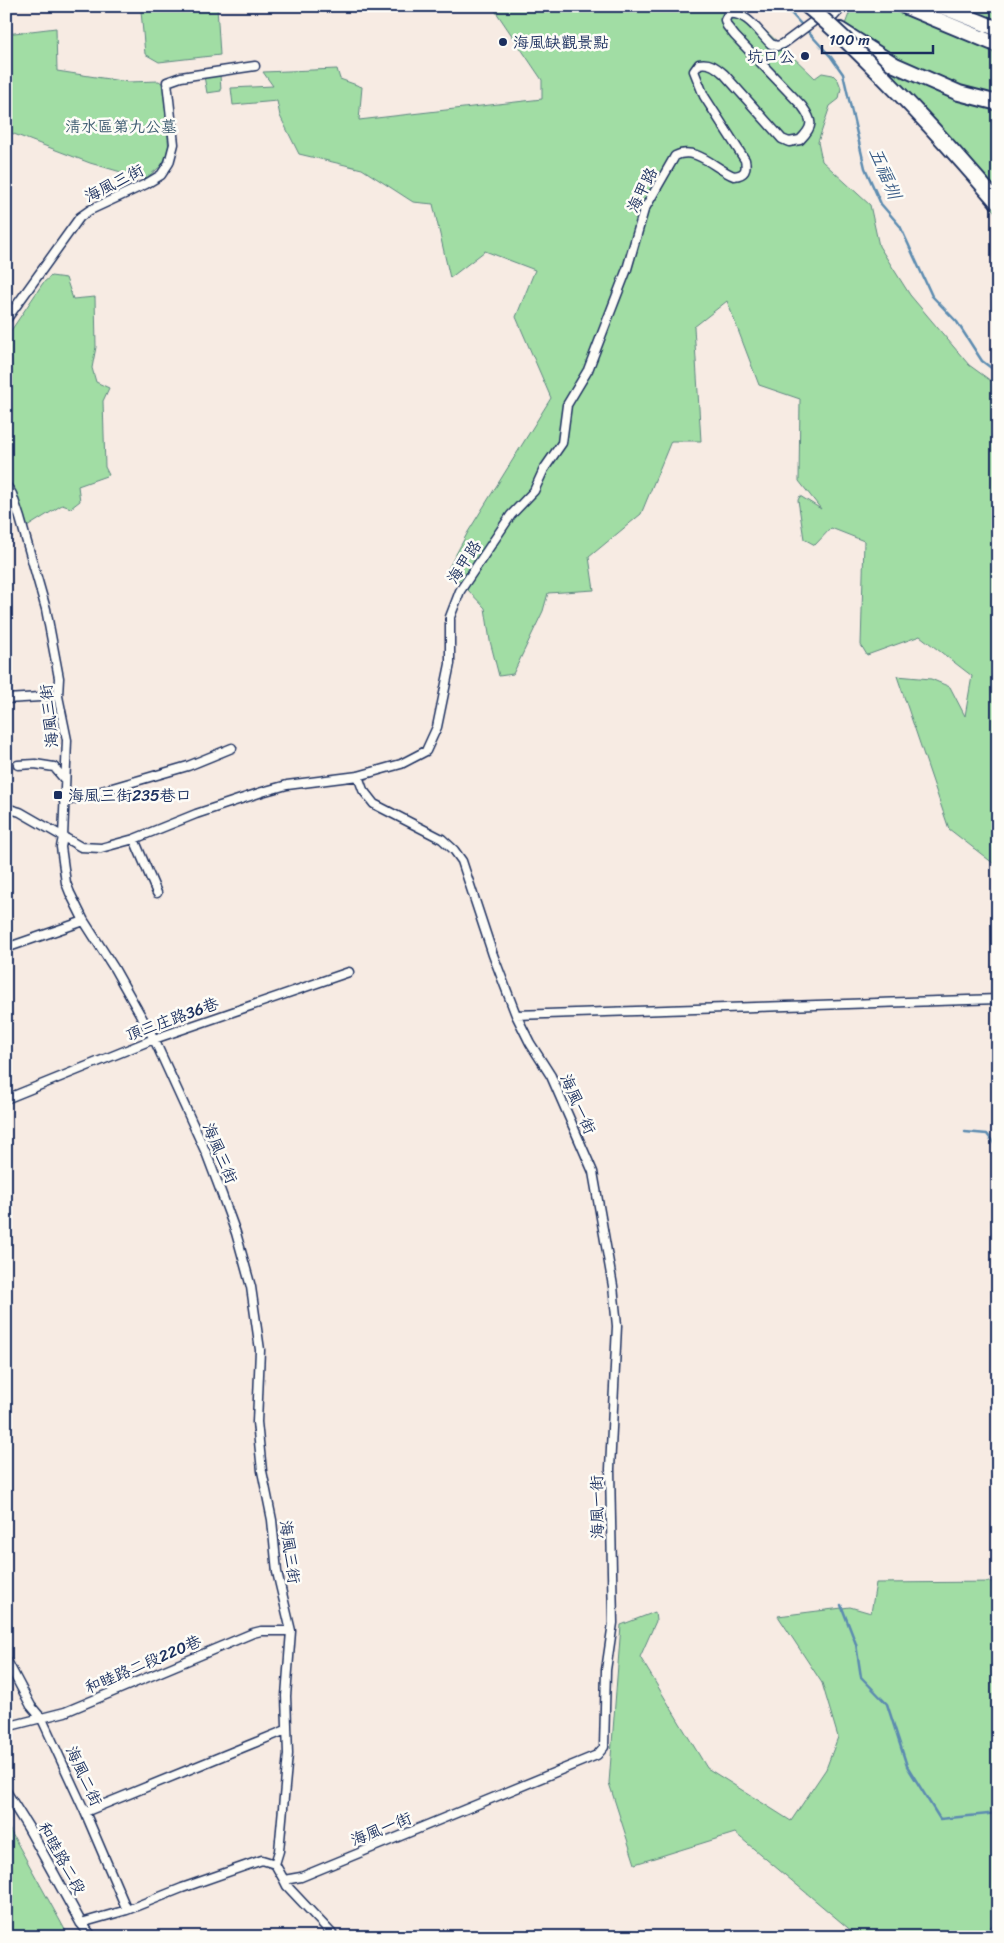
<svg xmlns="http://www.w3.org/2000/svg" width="1004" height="1943" viewBox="0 0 1004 1943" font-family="Sriracha,'LXGW WenKai TC',sans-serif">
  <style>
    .green { fill: #a1dda4; stroke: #5e8681 }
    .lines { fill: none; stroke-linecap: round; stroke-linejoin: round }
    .stream { stroke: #5b8bb0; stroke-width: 2.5 }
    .minor-casing { stroke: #1b2f5e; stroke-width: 11 }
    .tertiary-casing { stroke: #1b2f5e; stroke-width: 12 }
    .motorway-casing { stroke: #1b2f5e; stroke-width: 18 }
    .minor { stroke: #fdfcf7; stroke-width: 8 }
    .tertiary { stroke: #fdfcf7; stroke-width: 9 }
    .motorway { stroke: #fdfcf7; stroke-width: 14 }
    .motorway-bridge-casing { stroke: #1b2f5e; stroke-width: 18; stroke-linecap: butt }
    .motorway-bridge { stroke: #fdfcf7; stroke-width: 14 }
    .poi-dot { fill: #1b2f5e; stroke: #fdfcf7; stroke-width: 2 }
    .labels { text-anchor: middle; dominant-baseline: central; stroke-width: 5; stroke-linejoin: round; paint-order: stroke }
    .poi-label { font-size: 16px; fill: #1b2f5e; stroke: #fdfcf7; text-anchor: start }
    .park-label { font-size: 16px; fill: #3c5a70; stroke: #fdfcf7 }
    .street-label { font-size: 16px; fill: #1b2f5e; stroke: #fdfcf7 }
    .water-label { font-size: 18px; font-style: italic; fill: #3b5d87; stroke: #fdfcf7 }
  </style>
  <rect width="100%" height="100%" fill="#f7ebe3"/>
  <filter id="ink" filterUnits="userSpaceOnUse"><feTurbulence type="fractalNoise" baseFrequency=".02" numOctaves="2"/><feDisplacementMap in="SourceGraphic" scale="10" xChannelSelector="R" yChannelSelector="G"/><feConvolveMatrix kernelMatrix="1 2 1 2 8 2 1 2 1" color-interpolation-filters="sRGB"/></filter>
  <g filter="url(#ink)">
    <path class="green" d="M492,6H740L815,78L822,73L833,75L838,80L841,88L839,99L830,106L818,142L822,161L870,205L879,246L910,295L969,365L998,386V867L949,829L897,676L931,679L950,687L965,716L972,676L920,636L867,655L861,645L864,541L831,528L815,545L804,539L798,500L800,496L821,509L799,481L800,399L759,385L727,301L694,327L701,441H671L641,514L589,557L594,590L548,593L543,611L513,674L499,676L490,641L485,608L448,569L468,532L551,398L516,317L535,270L485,251L450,278L433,204L413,202L362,169L299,154L280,116L277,101L233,105L231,88L273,86L263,72L337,69L340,79L362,87L359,120L542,99V80Z
      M852,6H998V216L930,131L853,54L871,40L844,27Z
      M217,7L220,55L159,62L145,54L141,11Z
      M56,28L57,71L128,82L159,81L163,84L169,151L161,166L145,179L90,163L6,131V34Z
      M220,75L221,91L207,93L204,76Z
      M51,276L66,278L73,299L95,297L96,347L92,368L96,382L109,388L103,401L105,467L109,475L78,486L80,501L71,508L62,505L27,527L18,500L6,479V338L43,283Z
      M998,1582V1937H854V1933L735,1833L635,1864L609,1783L621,1625L655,1612L656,1621L640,1657L707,1768L791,1821L826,1769L838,1737L822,1683L778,1616L850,1607L871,1613L876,1583Z
      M6,1823L69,1937H6Z"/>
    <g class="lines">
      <path class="stream" d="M777,6L790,12L831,57L843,74L865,168L881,204L900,226L932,296L957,322L982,361L998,373
        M965,1132L987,1134L998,1149
        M841,1605L856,1644L861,1677L887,1704L907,1766L940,1819L998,1813"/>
      <defs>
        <path id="minor" d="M6,320L80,217L90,210L146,184L161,175L169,163L174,144L167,82L181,77L255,66
          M6,485L12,494L20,518L46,609L59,678L58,696L67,740L63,837L61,847L66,883L70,893L84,921L114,968L154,1039L207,1155L221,1192L236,1233L251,1287L260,1350L257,1422L262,1471L272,1520L277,1572L291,1631L286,1696L288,1754L279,1851L275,1864
          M6,699L58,696
          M18,765L35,764L54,767L65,780
          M64,802L188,766L232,748
          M6,808L20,812L81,847L101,848L134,839L196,814L262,792L287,785L358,776L401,764L426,751L437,727L450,664V617L460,591L511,515L534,491L544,469L562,443L567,405L588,370L627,269L644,210L675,156C696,145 715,169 734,176C745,175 747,170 745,160L704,96L694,71L699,64C710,62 716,67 724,74L782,139L789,142L800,140C814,126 813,121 802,106L735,36L727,26L725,20L728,14C747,11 759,33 771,44L777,46L783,44L814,21L834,16L843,6
          M134,839L157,893
          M6,948L84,921
          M516,1015L998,999
          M6,1099L154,1039L349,972
          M6,1659L31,1706L42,1719L85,1812L127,1910
          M6,1727L65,1712L253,1633L261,1631H291
          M85,1812L286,1730
          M284,1880L287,1886L335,1937
          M81,1923L127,1910L182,1888L262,1860L275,1864L284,1880L301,1877L597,1755L604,1747L606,1670L613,1623L610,1469L617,1326L613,1286L593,1172L551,1076L530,1043L516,1015L493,955L462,861L454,850L442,839L374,804L363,790L358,776
          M991,1937L998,1925"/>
        <path id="tertiary" d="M6,1792L28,1827L81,1923L92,1937"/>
        <path id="motorway" d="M904,6L998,45
          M941,6L998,29
          M840,30L895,65L959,93L998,103"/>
      </defs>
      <use href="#minor" class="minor-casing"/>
      <use href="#tertiary" class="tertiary-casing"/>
      <use href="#motorway" class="motorway-casing"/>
      <use href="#minor" class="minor"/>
      <use href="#tertiary" class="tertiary"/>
      <use href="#motorway" class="motorway"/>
      <defs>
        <path id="motorway-bridge" d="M807,6C830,24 851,45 871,65C916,109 957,155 998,203"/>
      </defs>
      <use href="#motorway-bridge" class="motorway-bridge-casing"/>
      <use href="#motorway-bridge" class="motorway-bridge"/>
    </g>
  </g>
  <g class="poi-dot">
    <circle cx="503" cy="42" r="5"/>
    <circle cx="805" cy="56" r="5"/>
    <rect x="53" y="790" width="10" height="10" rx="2.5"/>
  </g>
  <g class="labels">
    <g class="poi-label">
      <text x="513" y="42">海風缺觀景點</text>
      <text x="795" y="56" text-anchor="end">坑口公</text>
      <text x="68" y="795">海風三街235巷口</text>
    </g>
    <g class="park-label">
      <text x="121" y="126">清水區第九公墓</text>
    </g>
    <g class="street-label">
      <text transform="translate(114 183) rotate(-27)">海風三街</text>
      <text transform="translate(642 190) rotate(-64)">海甲路</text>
      <text transform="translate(464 562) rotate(-57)">海甲路</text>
      <text transform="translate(49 716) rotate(-96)">海風三街</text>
      <text transform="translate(172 1019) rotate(-20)">頂三庄路36巷</text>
      <text transform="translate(578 1104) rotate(66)">海風一街</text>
      <text transform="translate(220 1153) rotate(67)">海風三街</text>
      <text transform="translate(597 1507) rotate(-91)">海風一街</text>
      <text transform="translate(290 1552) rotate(82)">海風三街</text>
      <text transform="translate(143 1664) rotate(-23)">和睦路二段220巷</text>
      <text transform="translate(84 1776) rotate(65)">海風二街</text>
      <text transform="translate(381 1829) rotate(-22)">海風一街</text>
      <text transform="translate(62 1858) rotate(61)">和睦路二段</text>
    </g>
    <g class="water-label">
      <text transform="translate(885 173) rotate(67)">五福圳</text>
    </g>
  </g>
  <rect width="1004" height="1943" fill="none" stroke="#fdfcf7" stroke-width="25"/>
  <rect x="12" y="12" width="979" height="1918" fill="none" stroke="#1b2f5e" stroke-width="2" filter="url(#ink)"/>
  <path d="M822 45v8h111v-8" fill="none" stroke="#1b2f5e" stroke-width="2.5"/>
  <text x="829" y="45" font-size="15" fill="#1b2f5e" stroke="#fdfcf7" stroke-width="4" paint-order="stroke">100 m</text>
</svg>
